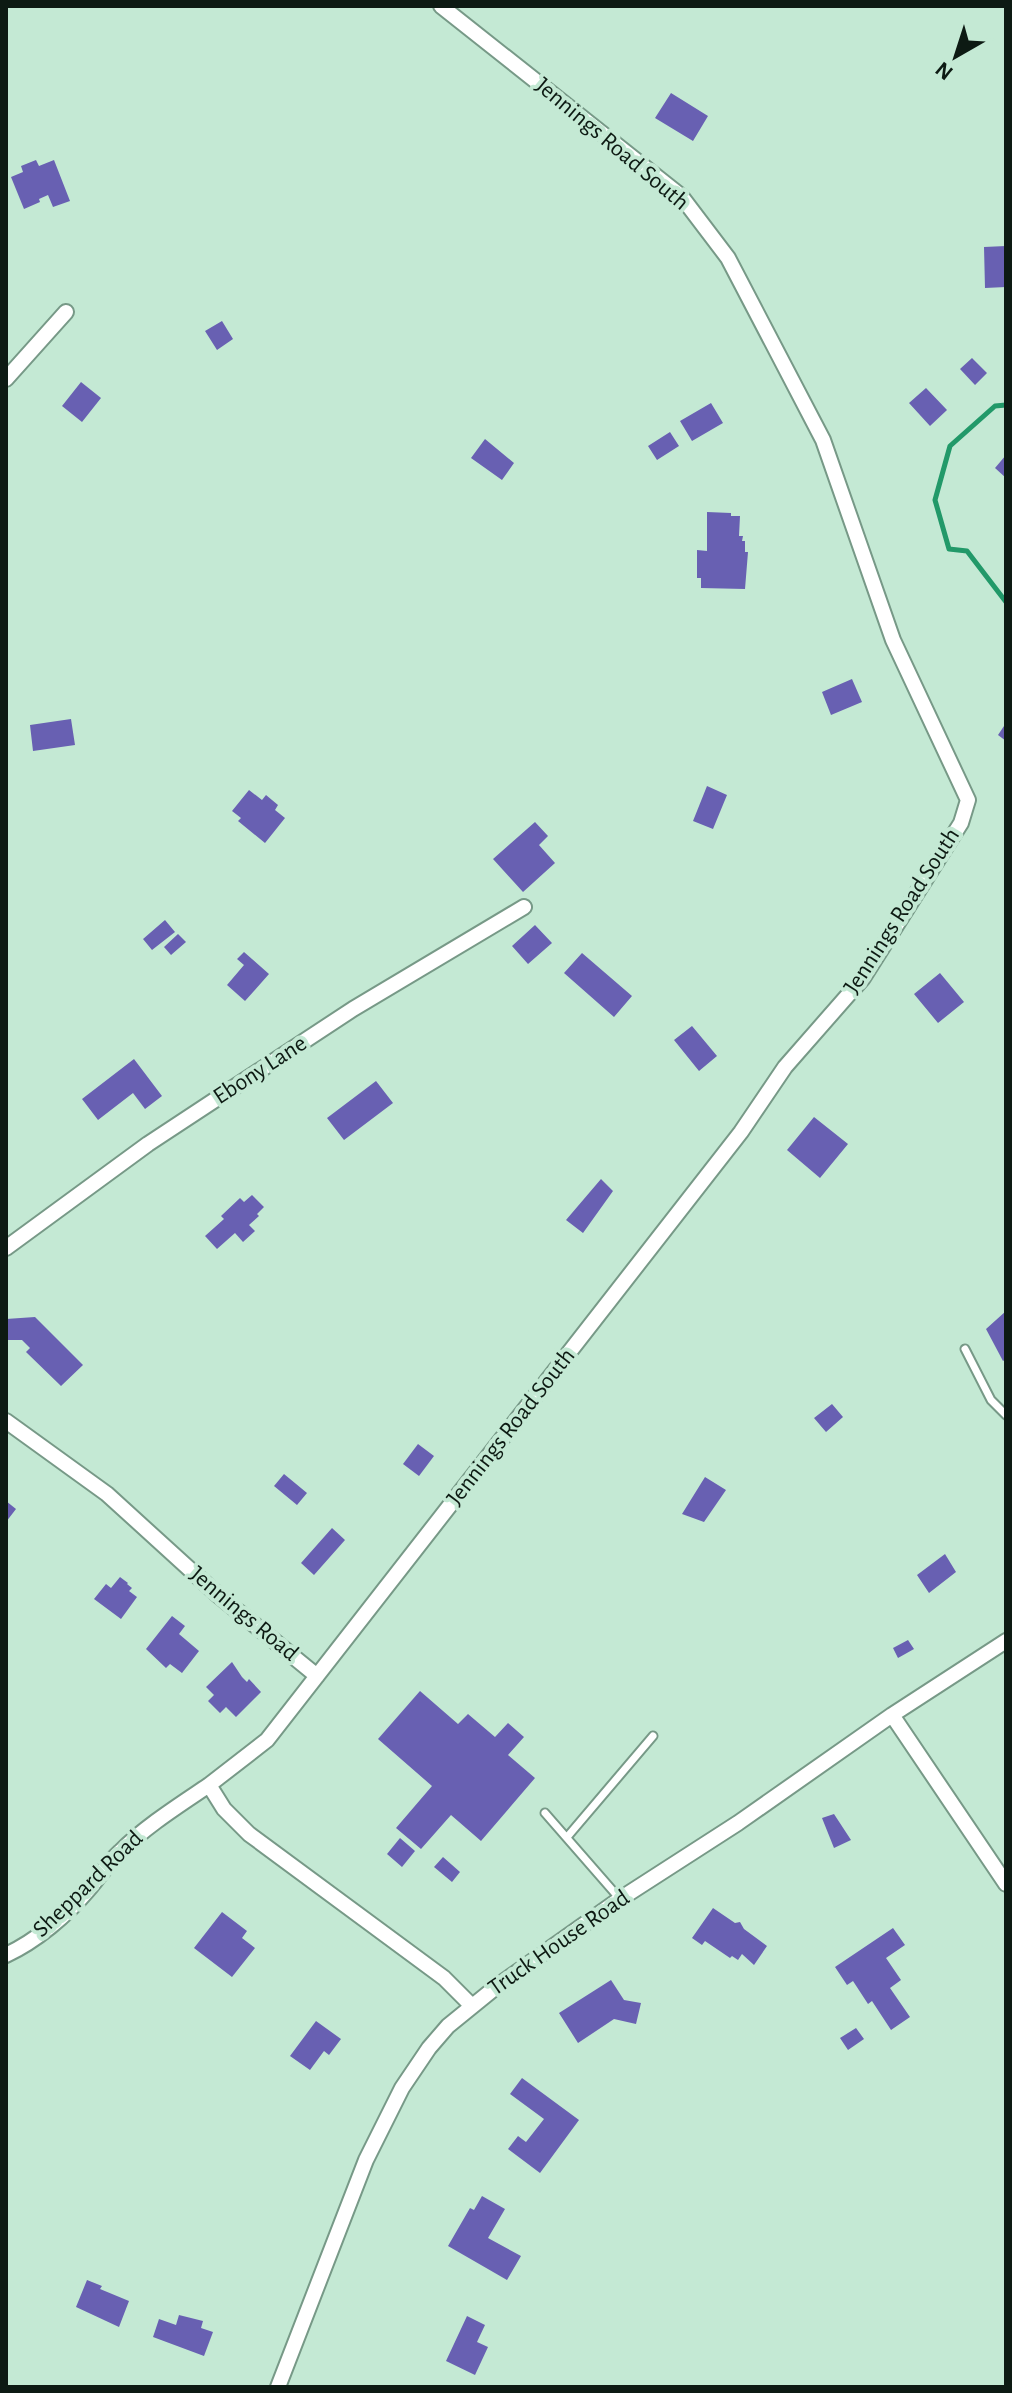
<svg xmlns="http://www.w3.org/2000/svg" width="1012" height="2393" viewBox="0 0 1012 2393" font-family="'Alegreya Sans',sans-serif">
  <style>
    .lines { fill: none; stroke-linecap: round; stroke-linejoin: round }
    .stream { stroke: #229969; stroke-width: 5 }
    .building { fill: #6860b2 }
    .service-casing { stroke: #779987; stroke-width: 11 }
    .minor-casing { stroke: #779987; stroke-width: 18 }
    .service { stroke: #fff; stroke-width: 7 }
    .minor { stroke: #fff; stroke-width: 14 }
    .labels { text-anchor: middle; dominant-baseline: central; stroke-width: 8; stroke-linejoin: round; paint-order: stroke }
    .street-label { font-size: 24px; fill: #0d1a13; stroke: #c4e9d4 }
  </style>
  <rect width="100%" height="100%" fill="#c4e9d4"/>
  <g class="lines">
    <path class="stream" d="M1006,405L995,406L950,446L935,500L949,549L967,551L1006,602"/>
  </g>
  <path class="building" d="M671,93L708,116L693,141L655,118Z
    M36,160L39,166L54,160L70,201L53,207L48,195L39,199L40,202L24,209L11,177L23,172L21,166Z
    M1006,246V287L985,288L984,247Z
    M222,321L233,339L217,350L205,331Z
    M972,358L987,373L975,385L960,369Z
    M81,382L101,398L82,422L62,406Z
    M926,388L947,410L930,426L909,403Z
    M711,403L723,423L692,441L680,421Z
    M670,432L679,446L657,460L648,446Z
    M485,439L514,463L502,480L471,458Z
    M1006,455V478L995,468Z
    M707,512L731,513V516H740L739,536H743L742,541H745V552H748L745,589L701,588V578H697V550L707,551Z
    M852,679L862,702L831,715L822,692Z
    M71,719L75,745L33,751L30,725Z
    M1006,723V741L998,735Z
    M707,786L727,795L713,829L693,821Z
    M249,790L262,800L266,795L278,805L275,810L285,818L265,843L238,821L241,818L232,811Z
    M535,822L548,836L539,845L555,863L523,892L493,859Z
    M165,920L175,932L152,950L143,939Z
    M535,925L552,943L528,964L512,946Z
    M178,934L186,942L171,955L164,947Z
    M244,952L269,974L245,1001L227,985L244,965L237,959Z
    M582,953L632,996L614,1017L564,973Z
    M940,973L964,1002L938,1023L914,994Z
    M692,1026L717,1056L699,1071L674,1040Z
    M134,1059L162,1096L145,1109L133,1093L98,1120L82,1099Z
    M376,1081L393,1103L344,1140L327,1118Z
    M814,1117L848,1144L820,1178L787,1150Z
    M601,1179L613,1191L583,1233L566,1220Z
    M252,1195L264,1207L257,1214L259,1216L249,1225L255,1231L243,1242L235,1233L217,1249L205,1236L224,1219L221,1216L240,1198L244,1202Z
    M1006,1311V1359L1003,1361L986,1329Z
    M35,1317L83,1365L61,1386L26,1352L30,1348L22,1340H6V1319Z
    M832,1404L843,1417L826,1432L814,1418Z
    M418,1444L434,1456L419,1476L403,1464Z
    M284,1474L307,1493L297,1505L274,1486Z
    M705,1477L726,1490L704,1522L682,1514Z
    M6,1501L16,1509L6,1522Z
    M332,1528L345,1540L314,1575L301,1563Z
    M945,1554L956,1572L929,1593L917,1575Z
    M120,1577L128,1583L127,1584L132,1588L129,1591L137,1597L121,1619L94,1599L106,1584L111,1588Z
    M172,1616L185,1626L179,1634L199,1651L182,1673L170,1664L166,1668L146,1649Z
    M908,1640L914,1649L898,1658L893,1648Z
    M232,1662L242,1677L247,1682L249,1679L261,1692L236,1717L226,1707L220,1713L208,1701L214,1695L206,1687Z
    M420,1691L458,1724L468,1714L495,1737L508,1723L524,1737L508,1755L535,1778L481,1841L451,1815L421,1849L396,1828L432,1786L378,1739Z
    M834,1814L851,1840L834,1848L822,1818Z
    M400,1838L415,1851L402,1867L387,1854Z
    M443,1857L460,1872L452,1882L434,1867Z
    M713,1908L735,1923L740,1922L744,1929L767,1946L754,1965L742,1954L738,1960L732,1956L730,1958L705,1941L702,1945L692,1938Z
    M222,1912L247,1931L242,1938L255,1948L232,1977L194,1948Z
    M893,1928L905,1945L886,1958L901,1980L890,1988L910,2017L891,2030L872,2001L868,2004L853,1981L847,1985L835,1967Z
    M611,1980L624,2000L641,2003L636,2024L614,2019L578,2043L559,2013Z
    M316,2021L341,2039L329,2055L324,2051L310,2070L290,2056Z
    M856,2028L864,2039L848,2050L840,2038Z
    M522,2078L579,2120L540,2173L508,2149L518,2136L526,2142L544,2119L510,2094Z
    M482,2196L505,2209L488,2238L521,2256L507,2280L448,2246L470,2208L474,2210Z
    M87,2280L102,2286L100,2289L129,2301L119,2327L76,2307Z
    M179,2315L203,2321L201,2328L213,2332L204,2356L153,2337L159,2319L176,2325Z
    M467,2316L485,2325L477,2342L488,2347L475,2375L446,2361Z"/>
  <g class="lines">
    <defs>
      <path id="service" d="M965,1349L991,1400L1006,1415
        M545,1813L620,1899
        M568,1836L653,1736"/>
      <path id="minor" d="M441,6L681,196L728,258L823,440L893,640L968,800L961,823L863,978L785,1067L741,1132L267,1740L209,1785L224,1809L249,1834L444,1978L472,2006
        M6,379L66,312
        M6,1248L148,1144L353,1009L524,907
        M6,1421L107,1494L218,1595L317,1676
        M892,1715L1006,1884
        M6,1955C36,1941 67,1915 88,1890C99,1877 108,1863 120,1852C146,1826 178,1806 209,1785
        M278,2387L366,2160L402,2088L429,2048L448,2026L496,1987L620,1899L738,1823L892,1715L1006,1641"/>
    </defs>
    <use href="#service" class="service-casing"/>
    <use href="#minor" class="minor-casing"/>
    <use href="#service" class="service"/>
    <use href="#minor" class="minor"/>
  </g>
  <g class="labels">
    <g class="street-label">
      <text transform="translate(612 144) rotate(40)">Jennings Road South</text>
      <text transform="translate(902 911) rotate(-57)">Jennings Road South</text>
      <text transform="translate(260 1070) rotate(-33)">Ebony Lane</text>
      <text transform="translate(511 1427) rotate(-52)">Jennings Road South</text>
      <text transform="translate(244 1614) rotate(40)">Jennings Road</text>
      <text transform="translate(88 1884) rotate(-44)">Sheppard Road</text>
      <text transform="translate(559 1943) rotate(-35)">Truck House Road</text>
    </g>
  </g>
  <rect width="1012" height="2393" fill="none" stroke="#0d1a13" stroke-width="16"/>
  <g transform="translate(956 56) rotate(219)" stroke="#c4e9d4" stroke-width="6" paint-order="stroke">
  <path d="M0-6L14 30L0 20L-14 30Z" fill="#0d1a13"/>
  <text y="-12" font-size="22" font-weight="bold" text-anchor="middle" fill="#0d1a13">N</text>
  </g>
</svg>
